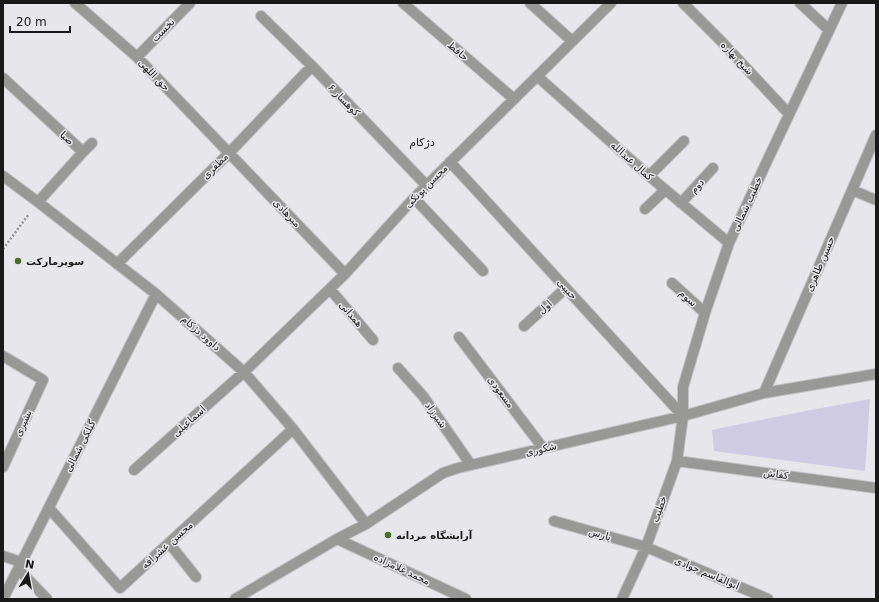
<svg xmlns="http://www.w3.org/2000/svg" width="879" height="602" viewBox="0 0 879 602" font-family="'DejaVu Sans','Noto Naskh Arabic',sans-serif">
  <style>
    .green { fill: #cfcbe3 }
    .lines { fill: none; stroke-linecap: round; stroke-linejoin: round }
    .minor-casing { stroke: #c2c1c5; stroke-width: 12 }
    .path { stroke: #939295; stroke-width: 2.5; stroke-dasharray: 2 2; stroke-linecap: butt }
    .minor { stroke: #989897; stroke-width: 10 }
    .poi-dot { fill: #4a6e27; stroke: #e7e6ea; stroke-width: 1.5 }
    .labels { text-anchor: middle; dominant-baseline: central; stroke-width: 3; stroke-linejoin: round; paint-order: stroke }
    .street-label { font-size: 10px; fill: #19191a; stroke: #e7e6ea }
    .poi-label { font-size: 10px; font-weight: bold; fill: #19191a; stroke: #e7e6ea; text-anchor: start }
    .neighbourhood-label { font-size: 11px; fill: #19191a; stroke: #e7e6ea }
  </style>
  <rect width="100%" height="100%" fill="#e7e6ea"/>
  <path class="green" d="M870,399L865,471L714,451L712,430L795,413Z"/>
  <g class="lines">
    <defs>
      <path id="minor" d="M75,3L137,57L345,274
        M403,3L514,99
        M530,3L572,41
        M683,3L720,40L789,114
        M800,3L829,30
        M261,16L312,66L426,185
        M137,57L190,3
        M537,76L649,176L729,243
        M3,78L83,152L38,202
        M83,152L92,143
        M450,162L476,190L683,416
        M3,176L38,202L156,294L244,372L293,429L366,524
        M649,176L684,141
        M852,190L876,200
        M414,198L483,271
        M681,203L713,168
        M645,209L665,190
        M117,264L229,153L312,66
        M672,283L705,313
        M330,289L373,340
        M524,326L566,288
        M459,337L543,448
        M3,356L43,380L3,467
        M398,368L423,396L471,465
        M764,393L876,135
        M677,461L876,488
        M134,470L244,372L345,274L414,198L611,3
        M49,508L120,588L293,429
        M554,521L646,547L768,599
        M337,539L466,599
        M169,543L196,577
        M3,556L21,562
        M18,569L47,599
        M3,599L156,294
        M235,599L337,539L366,524L443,473L458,468L683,416L764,393L876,374
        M622,599L646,547L677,461L683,416V387L705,313L729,243L768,159L842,3"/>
    </defs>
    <use href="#minor" class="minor-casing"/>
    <path class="path" d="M3,249L29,214"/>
    <use href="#minor" class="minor"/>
  </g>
  <g class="poi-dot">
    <circle cx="18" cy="261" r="4"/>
    <circle cx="388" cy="535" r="4"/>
  </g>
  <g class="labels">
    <g class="street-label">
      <text transform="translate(163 30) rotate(-46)">نخست</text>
      <text transform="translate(458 51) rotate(41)">حافظ</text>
      <text transform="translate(737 58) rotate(47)">شیخ بهاره</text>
      <text transform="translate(154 75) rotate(46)">حق اللهی</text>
      <text transform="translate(344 100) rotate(46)">کوهسار ۶</text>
      <text transform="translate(67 138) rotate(43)">صبا</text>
      <text transform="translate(632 161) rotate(42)">کمال عبدالله</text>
      <text transform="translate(215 166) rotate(-45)">مظفری</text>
      <text transform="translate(426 186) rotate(-45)">محسن پونکی</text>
      <text transform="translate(697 186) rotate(-48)">دوم</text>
      <text transform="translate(747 204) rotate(-65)">خطیب شمالی</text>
      <text transform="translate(287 213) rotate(46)">میرهادی</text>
      <text transform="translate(820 264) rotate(-67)">حسین طاهری</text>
      <text transform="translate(567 289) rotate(48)">حبیبی</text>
      <text transform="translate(688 298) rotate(42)">سوم</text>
      <text transform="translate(545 307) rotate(-42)">اول</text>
      <text transform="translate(351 314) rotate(49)">همدانی</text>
      <text transform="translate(201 333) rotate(41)">داوود دژکام</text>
      <text transform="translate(501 392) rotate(53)">مسعودی</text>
      <text transform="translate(436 415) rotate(55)">شیرزاد</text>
      <text transform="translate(189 421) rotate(-42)">اسماعیلی</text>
      <text transform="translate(23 423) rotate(-66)">بشیری</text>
      <text transform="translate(80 446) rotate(-63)">گيلکی شمالی</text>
      <text transform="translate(541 449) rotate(-13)">شکوری</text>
      <text transform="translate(776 474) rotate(8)">کفاش</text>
      <text transform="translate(659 509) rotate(-70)">خطیب</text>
      <text transform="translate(600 534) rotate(16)">پارس</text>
      <text transform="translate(167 545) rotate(-42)">محسن عشرافه</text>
      <text transform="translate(402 569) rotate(25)">محمد غلامزاده</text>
      <text transform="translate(707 573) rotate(23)">ابوالقاسم جوادی</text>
    </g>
    <g class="poi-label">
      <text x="26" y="261">سوپرمارکت</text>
      <text x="396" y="535">آرایشگاه مردانه</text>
    </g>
    <g class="neighbourhood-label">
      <text x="422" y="142">دژکام</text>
    </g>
  </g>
  <rect width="879" height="602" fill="none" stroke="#19191a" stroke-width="8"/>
  <g transform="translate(28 574) rotate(11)" stroke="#e7e6ea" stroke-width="3" paint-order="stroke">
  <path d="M0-3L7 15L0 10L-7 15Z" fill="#19191a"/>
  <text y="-6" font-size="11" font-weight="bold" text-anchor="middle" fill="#19191a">N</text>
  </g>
  <path d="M10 26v6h60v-6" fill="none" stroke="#19191a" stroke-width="2"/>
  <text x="16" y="26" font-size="12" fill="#19191a" stroke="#e7e6ea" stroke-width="3" paint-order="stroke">20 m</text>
</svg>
